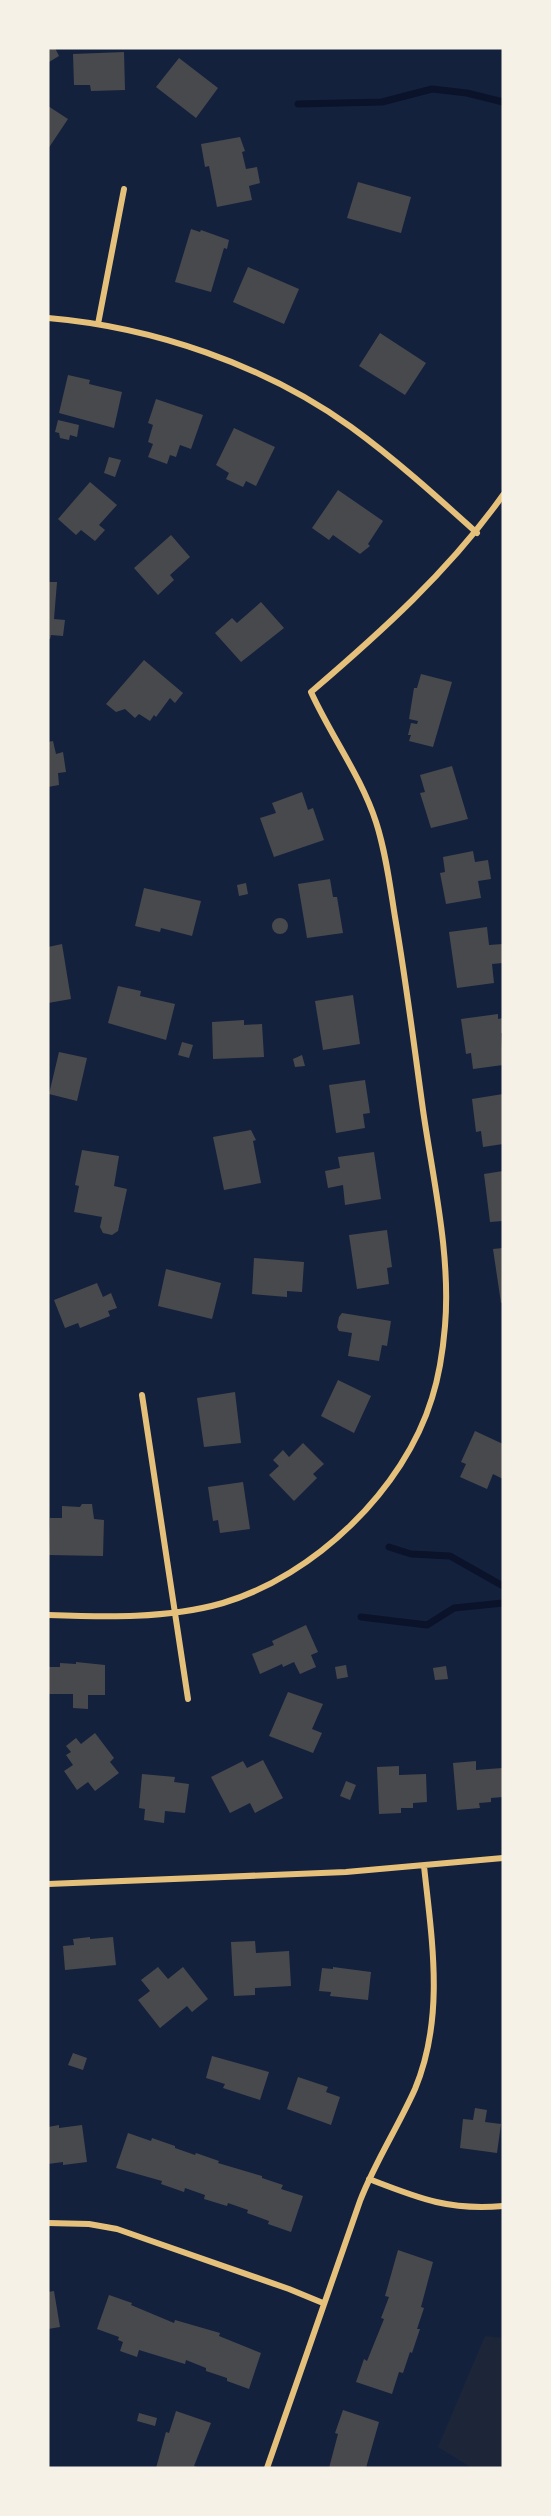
<svg xmlns="http://www.w3.org/2000/svg" width="551" height="2516" viewBox="0 0 551 2516" font-family="Overpass,sans-serif">
  <style>
    .green { fill: #1d2539 }
    .lines { fill: none; stroke-linecap: round; stroke-linejoin: round }
    .stream { stroke: #0b132b; stroke-width: 7 }
    .building { fill: #48494c }
    .minor { stroke: #e5c07b; stroke-width: 6 }
  </style>
  <rect width="100%" height="100%" fill="#14213d"/>
  <path class="green" d="M485,2336L503,2338V2468H472L438,2447Z"/>
  <g class="lines">
    <path class="stream" d="M298,104L382,102L432,89L467,93L503,102
      M389,1547L411,1554L450,1556L503,1586
      M361,1617L427,1625L454,1608L503,1603"/>
  </g>
  <path class="building" d="M48,48H55L59,56L49,62Z
    M124,52L125,90L91,91L90,85H74L73,54Z
    M179,58L218,88L196,118L156,87Z
    M48,106L68,119L48,149Z
    M240,137L245,151L242,152L246,169L257,167L260,183L249,186L252,200L217,207L209,166L205,167L201,144Z
    M358,182L411,197L401,233L347,218Z
    M191,229L200,232L201,230L229,240L227,249L224,248L211,292L175,282Z
    M248,267L299,289L284,324L233,302Z
    M380,333L426,363L405,395L359,366Z
    M68,375L90,380L89,384L122,392L114,428L59,413Z
    M156,399L203,415L191,449L180,445L176,457L170,455L167,464L148,457L153,444L148,442L153,425L148,423Z
    M58,420L79,425L77,437L70,435L69,440L60,438L59,433L55,432Z
    M234,428L275,447L256,486L246,481L243,487L226,479L229,473L216,465Z
    M109,457L121,460L115,477L104,473Z
    M90,482L117,505L99,525L105,530L95,541L81,530L76,535L58,519Z
    M338,490L383,521L368,544L370,546L360,554L333,535L329,540L312,528Z
    M171,535L190,557L170,575L174,580L158,595L134,568Z
    M48,582H57L54,619L65,620L63,636L51,635L50,639H48Z
    M261,602L284,628L241,662L215,633L232,618L237,623Z
    M144,660L183,693L175,703L170,698L156,717L154,715L150,721L139,714L135,718L125,709L116,712L106,704Z
    M421,674L452,682L433,747L409,741L411,735H408L411,723L417,724L418,721L409,719L414,688H417Z
    M53,741L56,754L63,752L66,772L58,773L59,785L48,787V742Z
    M452,766L468,819L431,828L420,793L425,792L420,775Z
    M302,792L308,810L313,808L324,840L274,857L260,818L276,813L272,803Z
    M473,851L475,862L488,860L491,879L478,881L481,898L446,904L440,873L445,872L443,857Z
    M330,879L333,897H337L343,933L307,938L298,884Z
    M246,883L248,894L239,896L237,885Z
    M144,888L201,901L192,936L161,928L160,932L135,926Z
    M272 926a8 8 0 1 1 16 0a8 8 0 1 1-16 0Z
    M487,927L489,945L503,944V963L492,964L494,983L457,988L449,932Z
    M62,944L71,999L48,1003V947Z
    M118,986L141,991L140,996L175,1004L166,1040L108,1023Z
    M353,995L360,1044L323,1050L315,1001Z
    M498,1014V1019L503,1018V1033H501L503,1065L473,1069L471,1053L466,1054L461,1019Z
    M244,1020V1025L262,1024L264,1057L213,1059L212,1022Z
    M182,1042L193,1045L189,1058L178,1055Z
    M59,1052L87,1058L77,1101L49,1094Z
    M302,1055L305,1066L295,1067L293,1059Z
    M365,1080L370,1113L363,1114L365,1128L336,1133L329,1085Z
    M503,1094V1144L483,1147L481,1131L476,1132L472,1099Z
    M251,1130L256,1140L253,1141L261,1183L224,1190L213,1137Z
    M82,1150L119,1156L114,1186L127,1189L118,1231L112,1235L103,1233L100,1227L102,1217L74,1212L79,1186L75,1185Z
    M374,1152L381,1199L345,1205L343,1185L328,1188L325,1171L340,1168L338,1157Z
    M503,1171V1221L490,1222L484,1174Z
    M387,1230L392,1267L387,1268L389,1284L357,1289L349,1235Z
    M503,1248V1303H501L493,1249Z
    M254,1258L304,1262L302,1292L287,1291V1297L252,1294Z
    M166,1269L221,1283L212,1319L158,1306Z
    M97,1283L103,1297L111,1293L117,1308L108,1311L110,1316L80,1328L78,1323L65,1328L54,1300Z
    M342,1313L391,1321L387,1346L382,1345L379,1361L348,1356L352,1333L339,1331L337,1327L339,1317Z
    M338,1380L371,1396L354,1433L321,1416Z
    M235,1392L241,1443L204,1447L197,1398Z
    M475,1431L503,1444V1479L493,1474L487,1489L460,1477L466,1464L461,1462Z
    M303,1443L324,1464L313,1474L317,1478L294,1501L269,1475L279,1466L273,1460L283,1450L289,1457Z
    M243,1482L250,1529L220,1533L218,1520L213,1521L208,1487Z
    M82,1504H92L94,1519L104,1520L103,1556L49,1555L50,1518H62V1506L80,1507Z
    M306,1625L318,1652L311,1655L316,1667L300,1674L294,1662L283,1667L282,1664L260,1674L252,1654L274,1645L272,1641Z
    M76,1662L105,1665V1695H88V1709L73,1708V1694H48V1667H60V1663L76,1664Z
    M346,1665L348,1677L337,1679L335,1667Z
    M446,1666L448,1679L435,1680L433,1668Z
    M288,1692L323,1704L312,1729L322,1733L313,1753L269,1736Z
    M95,1733L114,1758L110,1762L119,1773L95,1791L88,1782L77,1790L64,1771L73,1765L66,1755L71,1752L66,1746L76,1738L81,1744Z
    M263,1760L283,1798L255,1813L250,1803L230,1813L211,1777L243,1761L247,1768Z
    M476,1761V1770L502,1768L503,1797L491,1798V1802L479,1803L480,1808L457,1810L453,1763Z
    M399,1766V1775L426,1774L427,1802L413,1803V1808H401V1813L379,1814L377,1767Z
    M142,1774L175,1777L174,1782L189,1784L185,1813L165,1811L164,1823L144,1820L145,1809L139,1808Z
    M346,1781L356,1785L350,1800L340,1796Z
    M90,1937V1939L113,1937L116,1965L65,1970L63,1946L74,1945L73,1939Z
    M255,1941L256,1953L289,1951L291,1986L255,1988V1995L234,1996L231,1942Z
    M158,1967L168,1979L183,1967L208,1999L192,2012L187,2006L160,2028L138,2000L150,1991L141,1980Z
    M333,1967L371,1972L368,2000L330,1996L331,1992L319,1991L322,1968L333,1969Z
    M73,2053L87,2058L83,2070L68,2065Z
    M212,2056L269,2072L260,2100L223,2088L225,2084L206,2078Z
    M298,2077L328,2087L326,2092L340,2097L331,2125L287,2109Z
    M475,2108L487,2110L485,2122L501,2124L497,2153L460,2148L463,2119L473,2120Z
    M59,2125V2128L82,2125L87,2162L63,2165V2162L48,2164V2127Z
    M128,2133L151,2141L152,2138L175,2146V2148L195,2155L196,2153L219,2161L218,2163L262,2176V2178L283,2185L281,2189L303,2196L291,2232L268,2224L269,2221L247,2213L248,2210L228,2203L227,2206L204,2199L205,2195L185,2188L184,2192L161,2184L162,2181L116,2168Z
    M398,2250L433,2262L421,2307L424,2308L417,2329H420L412,2353L410,2352L403,2373L399,2372L392,2394L356,2382L364,2359L367,2361L384,2319L381,2318L389,2297L385,2296Z
    M54,2291L60,2327L48,2329V2292Z
    M109,2295L132,2303L131,2305L174,2323L175,2320L220,2333L219,2336L261,2353L249,2389L227,2381V2378L206,2371V2368L186,2360L185,2364L139,2350L137,2357L120,2351L123,2342L118,2340L119,2337L97,2329Z
    M343,2410L379,2422L366,2468H329L338,2434L335,2433Z
    M176,2411L211,2423L194,2466L199,2468H156L166,2432L169,2433Z
    M139,2413L157,2418L155,2426L137,2421Z"/>
  <g class="lines">
    <path class="minor" d="M48,318C153,327 265,365 351,427C395,459 436,496 477,533
      M98,324L124,189
      M142,1395L188,1699
      M48,1615C105,1617 167,1619 223,1603C314,1576 404,1490 432,1398C439,1376 443,1350 445,1326C451,1255 433,1180 423,1110C414,1045 406,981 395,917C390,886 386,853 376,822C361,776 331,736 311,692C380,633 450,570 503,495
      M48,1884L346,1872L503,1858
      M369,2179C418,2198 449,2211 503,2206
      M48,2223L89,2224L117,2229L289,2289L323,2303
      M267,2468L360,2201C375,2162 398,2127 415,2089C445,2017 432,1941 424,1866"/>
  </g>
  <rect width="551" height="2516" fill="none" stroke="#f6f1e7" stroke-width="99"/>
</svg>
